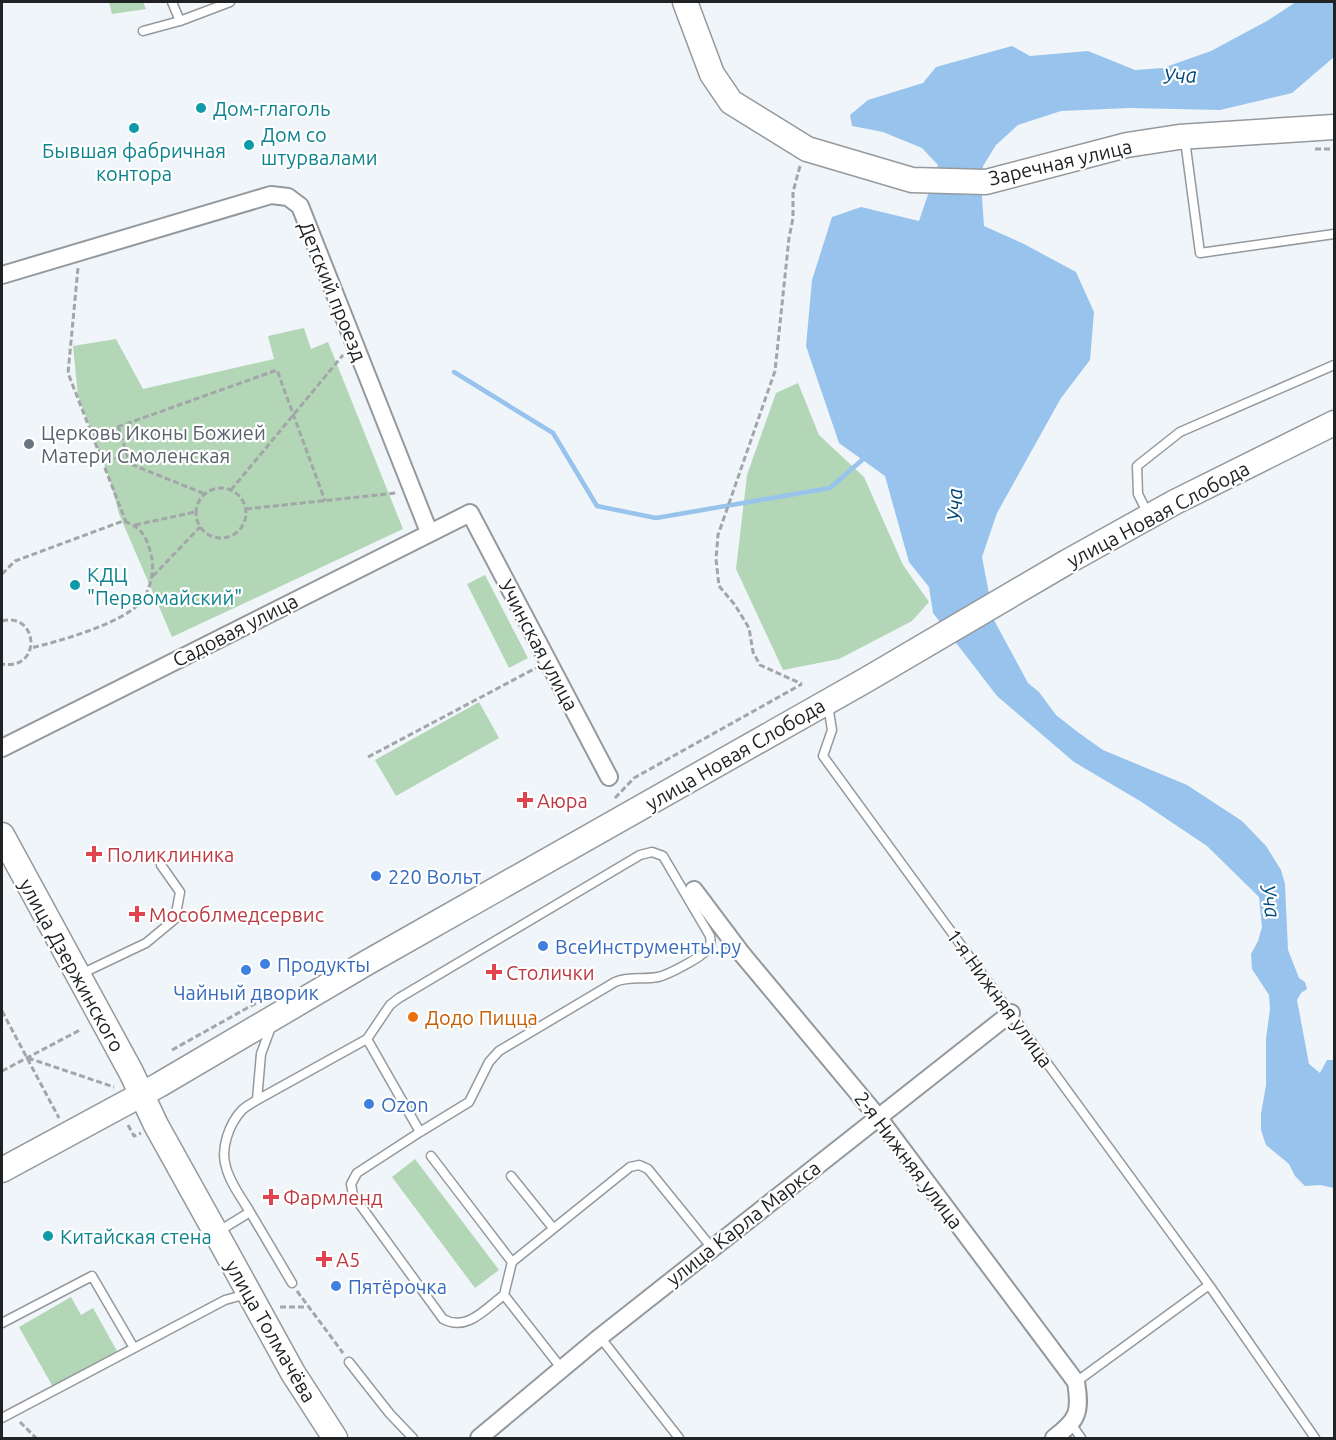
<svg xmlns="http://www.w3.org/2000/svg" width="1336" height="1440" viewBox="0 0 1336 1440" font-family="Ubuntu,sans-serif">
  <style>
    .green { fill: #b2d6b6 }
    .water { fill: #97c3ed }
    .lines { fill: none; stroke-linecap: round; stroke-linejoin: round }
    .stream { stroke: #97c3ed; stroke-width: 4.5 }
    .lane-casing { stroke: #94999d; stroke-width: 11 }
    .street-casing { stroke: #94999d; stroke-width: 20 }
    .secondary-casing { stroke: #94999d; stroke-width: 27 }
    .path { stroke: #a2a6a9; stroke-width: 3; stroke-dasharray: 6 3; stroke-linecap: butt }
    .lane { stroke: #fff; stroke-width: 8 }
    .street { stroke: #fff; stroke-width: 16 }
    .secondary { stroke: #fff; stroke-width: 24 }
    .culture-dot { fill: #0f9aa8; stroke: #fff; stroke-width: 2 }
    .worship-dot { fill: #6b7280; stroke: #fff; stroke-width: 2 }
    .health-dot { fill: #e0444e; stroke: #fff; stroke-width: 2 }
    .shop-dot { fill: #3f7fe0; stroke: #fff; stroke-width: 2 }
    .food-dot { fill: #e8710a; stroke: #fff; stroke-width: 2 }
    .labels { text-anchor: middle; dominant-baseline: central; stroke-width: 4.5; stroke-linejoin: round; paint-order: stroke }
    .culture-label { font-size: 20px; fill: #0d838f; stroke: #fff; text-anchor: start }
    .street-label { font-size: 20px; fill: #202223; stroke: #fff }
    .worship-label { font-size: 20px; fill: #5b616d; stroke: #fff; text-anchor: start }
    .health-label { font-size: 20px; fill: #be3a42; stroke: #fff; text-anchor: start }
    .shop-label { font-size: 20px; fill: #366cbe; stroke: #fff; text-anchor: start }
    .food-label { font-size: 20px; fill: #c56008; stroke: #fff; text-anchor: start }
    .water-label { font-size: 21px; font-style: italic; fill: #004a7c; stroke: #fff }
  </style>
  <rect width="100%" height="100%" fill="#f0f5fa"/>
  <path class="green" d="M109,2H143L146,9L112,14Z
    M304,328L311,349L328,342L403,529L172,637L119,514L110,480L78,396L73,346L116,339L143,389L274,359L268,336Z
    M798,383L819,435L864,477L903,565L929,602L912,621L839,659L783,670L736,569L747,475L776,393Z
    M485,575L528,658L509,668L467,584Z
    M479,702L499,738L396,796L375,760Z
    M415,1159L499,1270L475,1288L392,1177Z
    M71,1297L81,1315L93,1308L117,1351L53,1387L19,1327Z"/>
  <path class="water" d="M1296,2H1334V57L1292,93L1220,110L1130,108L1061,111L1018,125L996,145L983,166L982,197L984,226L1024,244L1076,272L1094,312L1090,360L1061,398L997,513L982,557L994,620L1028,683L1039,692L1056,715L1079,733L1103,750L1187,785L1242,821L1266,846L1281,870L1285,884L1288,950L1299,978L1305,982L1307,989L1301,993L1297,1000L1309,1064L1320,1073L1327,1060H1334V1188L1320,1185L1305,1186L1295,1176L1289,1164L1266,1145L1261,1130V1114L1266,1085V1039L1270,1009L1269,995L1252,969L1251,954L1258,941L1262,927L1259,897L1207,846L1140,801L1074,762L997,696L933,613L929,587L909,562L885,476L839,443L806,346L812,280L832,217L861,207L919,221L938,165L922,148L883,132L852,126L850,115L868,100L923,83L936,67L1012,46L1030,56L1088,51L1135,70L1163,68L1211,51L1267,21Z"/>
  <g class="lines">
    <path class="stream" d="M454,372L553,433L597,506L656,518L830,488L862,460"/>
    <defs>
      <path id="lane" d="M172,2L180,21L230,2
        M143,31L180,21
        M1185,140L1200,253L1334,234
        M1149,516L1138,494L1137,466L1180,432L1334,365
        M828,705L832,730L823,756L1209,1285L1076,1382
        M81,974L146,943L175,919L180,892L161,865
        M367,1039L390,1005L399,998L640,855L652,852L663,856L710,936C711,942 711,945 707,950C700,958 668,975 658,977C643,980 629,976 615,982L499,1051L489,1062L469,1102L420,1132
        M257,1100L261,1054L272,1024
        M431,1156L512,1262
        M511,1176L553,1228
        M250,1212C241,1197 230,1183 226,1167C220,1149 229,1124 242,1110C246,1106 252,1103 257,1100L367,1039L420,1132L357,1173L351,1184L353,1195L443,1319C467,1332 485,1309 504,1295L562,1369
        M219,1231L250,1212L292,1283
        M1209,1285L1315,1438
        M504,1295L512,1262L630,1167L639,1165L648,1169L712,1248
        M2,1323L92,1276L134,1348
        M600,1337L679,1438
        M349,1362L390,1414L413,1438
        M2,1418L225,1300L247,1294
        M1072,1425L1081,1438"/>
      <path id="street" d="M2,275L271,195L288,197L300,206L429,532
        M2,748L470,513L609,777
        M694,890L742,954L878,1117L1076,1382C1081,1412 1078,1420 1054,1438
        M479,1438L600,1337L1011,1013"/>
      <path id="secondary" d="M685,2L712,74L731,102L807,149L912,180L986,182L1127,145L1179,137L1334,127
        M2,835L131,1072L156,1125L216,1233L293,1373L335,1438
        M2,1170L159,1085L368,962L866,680L1067,562L1175,502L1334,423"/>
    </defs>
    <use href="#lane" class="lane-casing"/>
    <use href="#street" class="street-casing"/>
    <use href="#secondary" class="secondary-casing"/>
    <path class="path" d="M1315,149H1334
      M800,166L793,192V218L789,238L775,371L718,535L716,559L719,586L735,605L749,628L753,652L760,665L802,684
      M78,268L68,373L126,522
      M118,426L130,464
      M92,436L277,370L325,501
      M98,451L205,494
      M196 513a25 25 0 1 1 50 0a25 25 0 1 1-50 0Z
      M231,490L343,355
      M246,509L396,493
      M135,525L195,512
      M2,574L15,561L123,521C141,527 146,535 151,554C155,569 151,589 141,602C121,624 60,641 31,648
      M153,576L200,527
      M2,621C39,612 42,671 2,664
      M368,757L536,668
      M615,798L634,778L802,684
      M2,1011L59,1118
      M172,1050L274,993
      M28,1058L114,1087
      M2,1071L80,1030
      M128,1125L134,1136L141,1133
      M297,1291L343,1353
      M280,1307H307
      M20,1422L36,1438"/>
    <use href="#lane" class="lane"/>
    <use href="#street" class="street"/>
    <use href="#secondary" class="secondary"/>
  </g>
  <g class="culture-dot">
    <circle cx="201" cy="108" r="6"/>
    <circle cx="134" cy="128" r="6"/>
    <circle cx="249" cy="145" r="6"/>
    <circle cx="75" cy="585" r="6"/>
    <circle cx="48" cy="1236" r="6"/>
  </g>
  <circle class="worship-dot" cx="29" cy="444" r="6"/>
  <g class="health-dot">
    <path d="M522 791h6v6h6v6h-6v6h-6v-6h-6v-6h6z"/>
    <path d="M91 845h6v6h6v6h-6v6h-6v-6h-6v-6h6z"/>
    <path d="M134 905h6v6h6v6h-6v6h-6v-6h-6v-6h6z"/>
    <path d="M491 963h6v6h6v6h-6v6h-6v-6h-6v-6h6z"/>
    <path d="M268 1188h6v6h6v6h-6v6h-6v-6h-6v-6h6z"/>
    <path d="M321 1250h6v6h6v6h-6v6h-6v-6h-6v-6h6z"/>
  </g>
  <g class="shop-dot">
    <circle cx="376" cy="876" r="6"/>
    <circle cx="543" cy="946" r="6"/>
    <circle cx="265" cy="964" r="6"/>
    <circle cx="246" cy="970" r="6"/>
    <circle cx="369" cy="1104" r="6"/>
    <circle cx="336" cy="1286" r="6"/>
  </g>
  <circle class="food-dot" cx="413" cy="1017" r="6"/>
  <g class="labels">
    <g class="culture-label">
      <text x="213" y="108">Дом-глаголь</text>
      <text x="261" y="134">Дом со<tspan x="261" dy="23">штурвалами</tspan></text>
      <text x="134" y="150" text-anchor="middle">Бывшая фабричная<tspan x="134" dy="23">контора</tspan></text>
      <text x="87" y="574">КДЦ<tspan x="87" dy="23">"Первомайский"</tspan></text>
      <text x="60" y="1236">Китайская стена</text>
    </g>
    <g class="street-label">
      <text transform="translate(1060 162) rotate(-13)">Заречная улица</text>
      <text transform="translate(333 291) rotate(68)">Детский проезд</text>
      <text transform="translate(1158 514) rotate(-28)">улица Новая Слобода</text>
      <text transform="translate(235 630) rotate(-27)">Садовая улица</text>
      <text transform="translate(539 645) rotate(62)">Учинская улица</text>
      <text transform="translate(735 754) rotate(-30)">улица Новая Слобода</text>
      <text transform="translate(72 965) rotate(61)">улица Дзержинского</text>
      <text transform="translate(1000 998) rotate(54)">1-я Нижняя улица</text>
      <text transform="translate(909 1160) rotate(53)">2-я Нижняя улица</text>
      <text transform="translate(743 1223) rotate(-38)">улица Карла Маркса</text>
      <text transform="translate(271 1331) rotate(60)">улица Толмачёва</text>
    </g>
    <g class="worship-label">
      <text x="41" y="432">Церковь Иконы Божией<tspan x="41" dy="23">Матери Смоленская</tspan></text>
    </g>
    <g class="health-label">
      <text x="537" y="800">Аюра</text>
      <text x="107" y="854">Поликлиника</text>
      <text x="149" y="914">Мособлмедсервис</text>
      <text x="506" y="972">Столички</text>
      <text x="283" y="1197">Фармленд</text>
      <text x="336" y="1259">А5</text>
    </g>
    <g class="shop-label">
      <text x="388" y="876">220 Вольт</text>
      <text x="555" y="946">ВсеИнструменты.ру</text>
      <text x="277" y="964">Продукты</text>
      <text x="246" y="992" text-anchor="middle">Чайный дворик</text>
      <text x="381" y="1104">Ozon</text>
      <text x="348" y="1286">Пятёрочка</text>
    </g>
    <g class="food-label">
      <text x="425" y="1017">Додо Пицца</text>
    </g>
    <g class="water-label">
      <text transform="translate(1180 75) rotate(-2)">Уча</text>
      <text transform="translate(954 505) rotate(-89)">Уча</text>
      <text transform="translate(1271 901) rotate(80)">Уча</text>
    </g>
  </g>
  <rect width="1336" height="1440" fill="none" stroke="#202223" stroke-width="6"/>
</svg>
